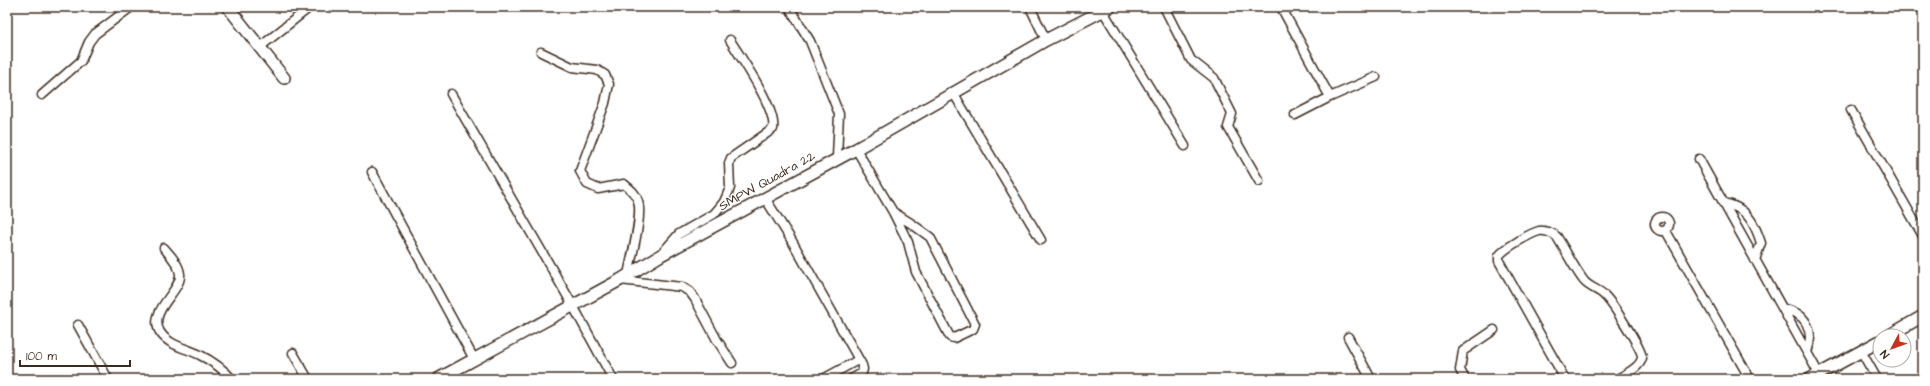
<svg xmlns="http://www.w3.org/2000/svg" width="1930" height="386" viewBox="0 0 1930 386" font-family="'Architects Daughter',sans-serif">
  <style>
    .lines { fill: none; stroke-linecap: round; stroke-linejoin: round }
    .street-casing { stroke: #3b2a1e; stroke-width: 11 }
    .secondary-casing { stroke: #3b2a1e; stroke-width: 14 }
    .street { stroke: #fff; stroke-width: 8 }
    .secondary { stroke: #fff; stroke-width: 11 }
    .labels { text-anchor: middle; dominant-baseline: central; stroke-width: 3; stroke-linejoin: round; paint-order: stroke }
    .street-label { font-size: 13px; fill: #3b2a1e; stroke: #fff }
  </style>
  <rect width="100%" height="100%" fill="#fff"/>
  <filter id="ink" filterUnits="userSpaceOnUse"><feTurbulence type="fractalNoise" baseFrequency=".025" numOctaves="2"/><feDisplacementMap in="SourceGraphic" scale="8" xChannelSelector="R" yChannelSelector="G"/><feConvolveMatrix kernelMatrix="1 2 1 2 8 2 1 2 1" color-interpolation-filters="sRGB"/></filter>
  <g filter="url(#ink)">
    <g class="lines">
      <defs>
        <path id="street" d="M789,7L810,41L839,114L837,157
          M1030,7L1046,40
          M1164,7L1191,60L1214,78L1232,114L1228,127L1259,181
          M1281,7L1330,97
          M1103,11L1185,146
          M260,47L310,7
          M541,52L572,67L597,70L605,75L609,84L605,103L580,171L587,184L598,189L624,184C630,189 636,193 638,201C643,216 631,258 628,275
          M451,94L572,304L613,379
          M954,94L1041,240
          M42,95L81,61L89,42L95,34L131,7
          M1851,110L1923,236
          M1295,115L1330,97L1376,77
          M856,149L893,212L908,242L916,272L950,337L954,338L973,329L975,324L930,237L912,224L893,212
          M1699,159L1819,374
          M372,172L474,359
          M765,198L792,241L862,365L863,369L862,373L851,379
          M1723,203C1746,207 1754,221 1761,243L1755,260
          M1655 224a7 7 0 1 1 14 0a7 7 0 1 1-14 0Z
          M1666,231L1750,379
          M164,248C170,255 179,264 180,274C182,291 147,311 160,332C169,346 187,348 200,355C212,361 223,369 232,379
          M664,251L679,234L714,214L724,202L730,188L729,163L731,158L773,129C777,109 741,58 730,40
          M620,280L682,287L690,292L695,299L717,340L732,363
          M1783,309C1806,312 1815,331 1807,352
          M78,325L108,379
          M1348,337L1371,379
          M1861,351L1877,379
          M293,353L308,379
          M823,379L858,360
          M1465,379L1460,370L1463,351L1494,330
          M1565,379L1499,261V256C1503,249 1531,233 1539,231C1545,230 1553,233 1557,237C1566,251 1574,268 1584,281C1590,288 1598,289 1604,295C1611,301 1643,350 1642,358C1640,368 1624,375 1617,379"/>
        <path id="secondary" d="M228,7L284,78
          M1888,336L1923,316
          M438,379L620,280L661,255L856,149L1046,40L1110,7
          M1810,379L1880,341"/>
      </defs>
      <use href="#street" class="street-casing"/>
      <use href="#secondary" class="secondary-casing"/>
      <use href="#street" class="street"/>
      <use href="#secondary" class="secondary"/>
    </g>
  </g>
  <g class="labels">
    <g class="street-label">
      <text transform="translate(767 181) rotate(-29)">SMPW Quadra 22</text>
    </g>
  </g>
  <rect width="1930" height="386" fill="none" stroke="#fff" stroke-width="24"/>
  <rect x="12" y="12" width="1906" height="362" fill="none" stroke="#3b2a1e" stroke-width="1.5" filter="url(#ink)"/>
  <g transform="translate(1892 348) rotate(229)"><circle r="19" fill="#ffffff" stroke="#b1aaa5"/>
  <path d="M0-3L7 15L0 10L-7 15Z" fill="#c8321e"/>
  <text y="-6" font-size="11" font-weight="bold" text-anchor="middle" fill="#3b2a1e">N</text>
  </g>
  <path d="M20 360v6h110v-6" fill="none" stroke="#3b2a1e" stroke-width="2"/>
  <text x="26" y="360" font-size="12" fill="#3b2a1e" stroke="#ffffff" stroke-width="3" paint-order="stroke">100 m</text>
</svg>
